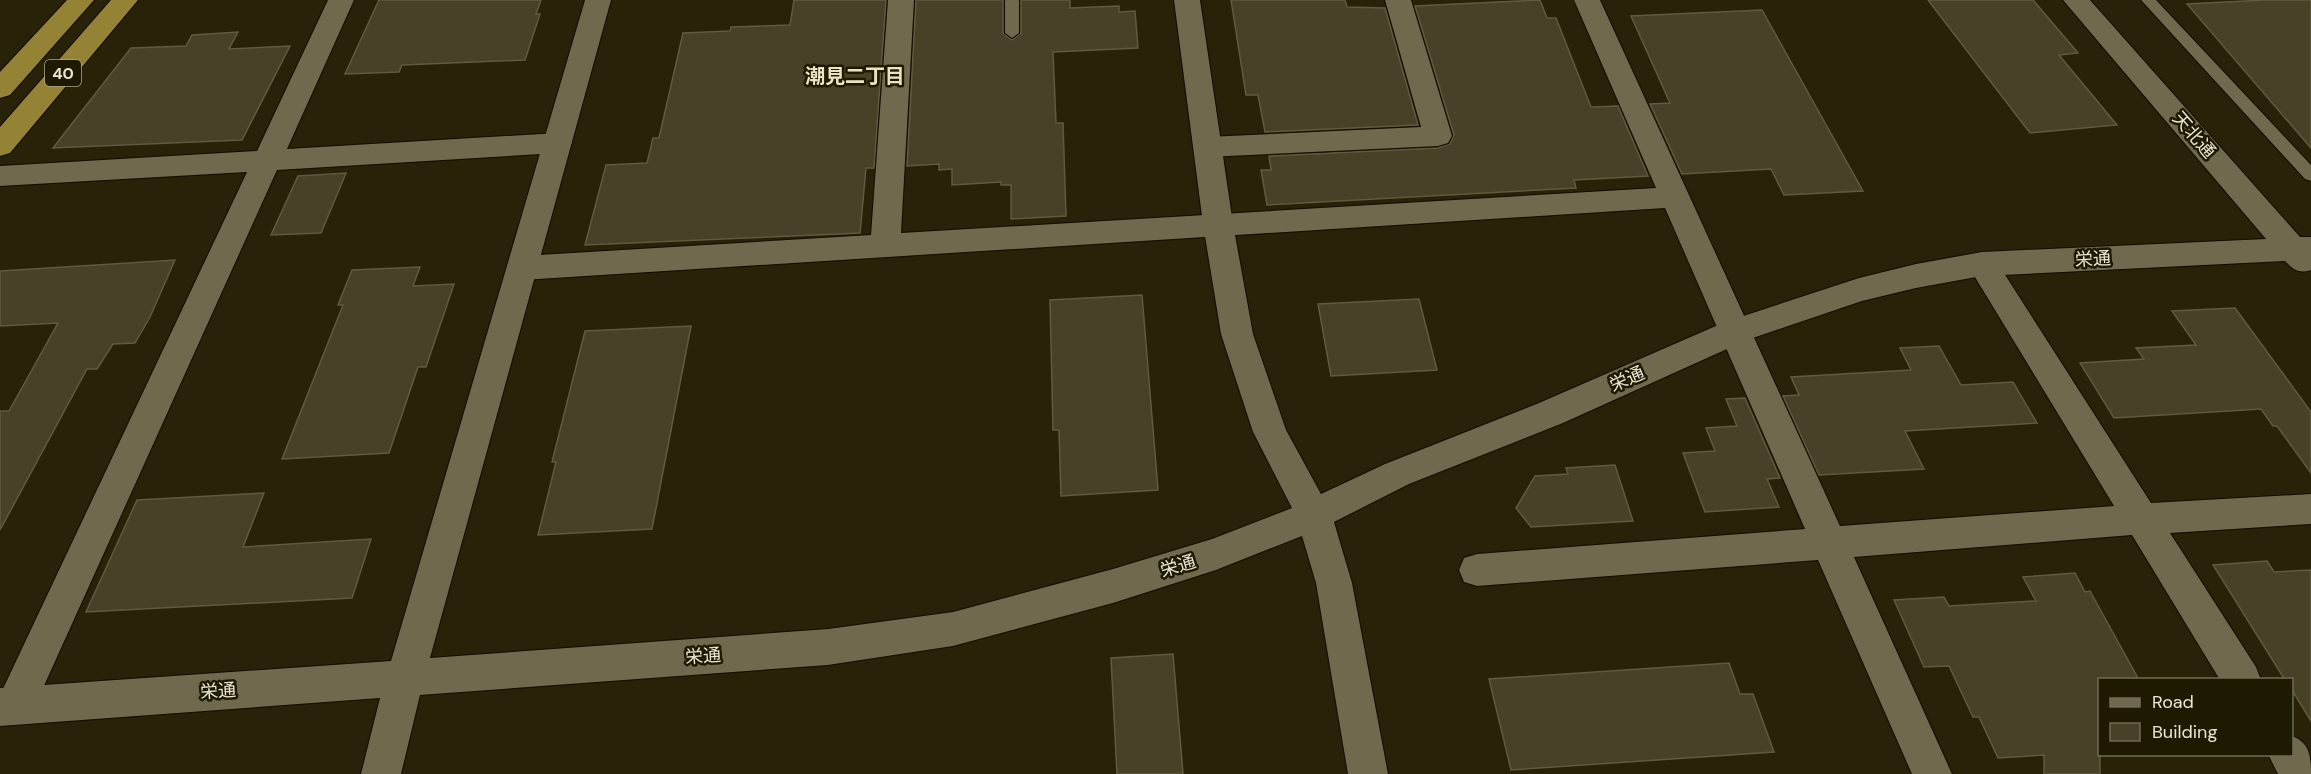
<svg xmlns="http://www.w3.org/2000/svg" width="2311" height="774" viewBox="0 0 2311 774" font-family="'DM Sans','Noto Sans JP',sans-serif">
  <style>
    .building { fill: #474127; stroke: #605a3f; stroke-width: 1.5 }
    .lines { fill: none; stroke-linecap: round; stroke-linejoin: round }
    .service-casing { stroke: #110b00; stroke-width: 2 }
    .minor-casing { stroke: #110b00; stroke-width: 2 }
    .tertiary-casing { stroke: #110b00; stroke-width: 2 }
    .trunk-casing { stroke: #110b00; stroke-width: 2 }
    .service { fill: #6f694d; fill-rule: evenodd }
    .minor { fill: #6f694d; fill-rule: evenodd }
    .tertiary { fill: #6f694d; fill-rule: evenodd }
    .trunk { fill: #948235; fill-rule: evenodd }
    .labels { text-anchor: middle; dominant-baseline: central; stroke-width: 5; stroke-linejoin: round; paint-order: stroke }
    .shield { fill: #1e1901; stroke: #aba895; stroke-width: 1.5 }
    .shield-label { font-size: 16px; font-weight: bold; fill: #e8e5d5 }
    .street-label { font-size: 18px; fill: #e8e5d5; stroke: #1e1901 }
    .neighbourhood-label { font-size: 20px; font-weight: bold; fill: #eae3c3; stroke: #1e1901 }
  </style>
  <rect width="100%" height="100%" fill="#282208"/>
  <path class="building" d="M379,0H541L536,14H540L525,60L402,65L399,72L345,74Z
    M794,0H886L874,168H866L860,233L585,245L606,165L647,163L653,138H659L683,33L730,31L731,27L790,25Z
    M916,0H1003V33L1012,40L1021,33V0H1070V8L1119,6V12L1135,11L1138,48L1053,52L1056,123H1063L1066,216L1011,219V185H1001V182L952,185V169L939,170V164L907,166Z
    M1231,0H1345L1347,7L1385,8L1418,125L1265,132L1258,95H1246Z
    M1540,0L1547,18H1556L1591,107L1618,106L1648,176L1574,180L1576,188L1267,205L1261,170H1271L1269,156L1438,148L1450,144L1454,135L1415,6Z
    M1928,0H2033L2078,53L2059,55L2117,125L2030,133Z
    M2265,0H2311V148L2187,4Z
    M1762,10L1863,191L1784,195L1771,169L1682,174L1650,104L1670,103L1631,16Z
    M238,32L229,49L290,46L242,140L53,148L131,48L186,46L192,35Z
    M346,173L321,233L271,235L298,176Z
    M175,260L150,317L135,343L113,344L97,369H87L0,530V411H9L58,323L0,326V271Z
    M420,267L413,286L454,284L426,367H418L389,453L282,459L343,305H338L352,270Z
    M1142,295L1158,490L1061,496L1059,430H1053L1050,300Z
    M1419,299L1437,370L1331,376L1318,304Z
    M2235,308L2311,412V473L2277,426H2273L2261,409L2114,418L2080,363L2144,359L2136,348L2196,345L2172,311Z
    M691,326L652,529L538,535L556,462H552L585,331Z
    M1939,346L1961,385L2013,382L2037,423L1905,431L1924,469L1819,475L1783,396L1799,395L1791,377L1911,370L1900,348Z
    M1745,398L1780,478L1767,479L1779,507L1705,512L1683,453L1715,451L1706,428L1737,426L1726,399Z
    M1615,465L1633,521L1531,527L1516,508L1535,476L1568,474L1566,468Z
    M264,493L243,547L371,539L352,598L86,612L137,500Z
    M2267,561L2274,572L2311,570V721L2292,690V680H2285L2213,565Z
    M2075,573L2085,592L2090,591L2139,680H2100V774H2044V755L1998,758L1979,717H1973L1949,666L1924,667L1894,600L1944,597L1949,606L2036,601L2023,577Z
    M1173,654L1183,774H1117L1111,658Z
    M1729,663L1740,694H1753L1774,752L1511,770L1489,679Z"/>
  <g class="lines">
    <defs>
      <path id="service" d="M1005,0H1019V33L1012,38L1005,33Z
        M2141,0H2156L2311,165V181L2305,179Z"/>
      <path id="minor" d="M328,0H354L287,149L558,133L568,136L572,143L568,150L558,153L277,170L29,719L15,725L1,719V693L247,172L0,186V166L257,151Z
        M888,0H914L901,233L1656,188L1574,0H1600L1840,526L2114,506L1967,264L1971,256L1982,252L1993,256L2151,503L2311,494V524L2170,533L2256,667L2261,680H2220L2132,535L1854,557L1952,774H1912L1818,560L1477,586L1464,582L1459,570L1464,558L1477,554L1805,529L1665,208L522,280L511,276L507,268L511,260L522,256L871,235Z
        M1385,0H1411L1452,136L1448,143L1438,146L1207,157L1197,154L1193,147L1197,140L1207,137L1421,127Z
        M2292,736C2310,743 2311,756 2311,774H2278L2268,754H2292Z"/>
      <path id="tertiary" d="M585,0H611L430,658L828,629L953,612L1113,569L1212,539L1292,508L1253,432L1221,334L1203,224L1174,0H1200L1233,224L1253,334L1286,430L1321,494L1385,464L1539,403L1725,322L1859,278L1916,264L1982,252L2266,239L2063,0H2090L2300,237H2311V270C2299,274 2293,270 2285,261L1982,276L1916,288L1862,301L1747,340L1563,423L1409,484L1334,522L1352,583L1388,774H1348L1316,583L1302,536L1216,570L1113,603L953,646L828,665L420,695L401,774H361L380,698L0,726V688L391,661Z"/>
      <path id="trunk" d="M67,0H94L10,95L0,98V72Z
        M111,0H138L10,153L0,156V127Z"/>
    </defs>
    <use href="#service" class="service-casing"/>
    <use href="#minor" class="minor-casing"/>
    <use href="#tertiary" class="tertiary-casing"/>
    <use href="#trunk" class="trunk-casing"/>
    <use href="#service" class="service"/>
    <use href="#minor" class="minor"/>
    <use href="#tertiary" class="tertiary"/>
    <use href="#trunk" class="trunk"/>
  </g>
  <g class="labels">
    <rect class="shield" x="45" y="60" width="36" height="26" rx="4.5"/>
    <g class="shield-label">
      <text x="63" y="73">40</text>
    </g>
    <g class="street-label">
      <text transform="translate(2194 135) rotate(49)">天北通</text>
      <text transform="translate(2093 259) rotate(-3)">栄通</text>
      <text transform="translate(1627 379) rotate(-24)">栄通</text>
      <text transform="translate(1178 566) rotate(-17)">栄通</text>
      <text transform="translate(703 656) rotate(-4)">栄通</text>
      <text transform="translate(218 691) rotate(-4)">栄通</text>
    </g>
    <g class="neighbourhood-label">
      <text x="855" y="76">潮見二丁目</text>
    </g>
  </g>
  <rect x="2098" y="678" width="195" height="78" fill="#1e1901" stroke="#6f6b56" stroke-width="1.5"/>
  <rect x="2110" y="698" width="30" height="9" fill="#6f694d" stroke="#6f6b56" stroke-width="1.5"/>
  <text x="2152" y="708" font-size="18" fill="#e8e5d5">Road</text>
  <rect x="2110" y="723" width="30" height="18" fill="#474127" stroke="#6f6b56" stroke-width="1.5"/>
  <text x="2152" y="738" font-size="18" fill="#e8e5d5">Building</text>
</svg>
